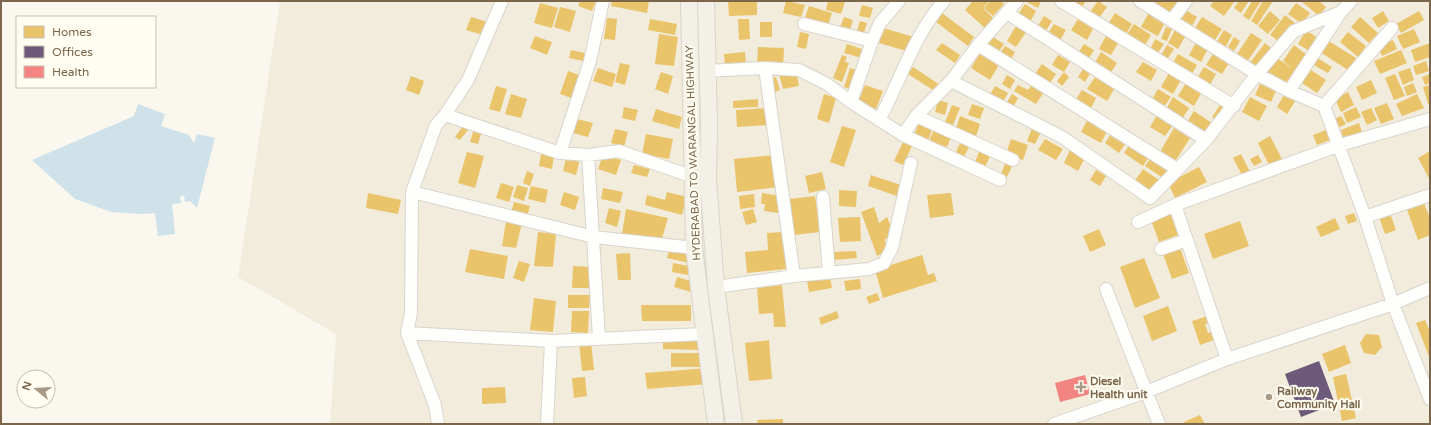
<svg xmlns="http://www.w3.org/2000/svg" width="1431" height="425" viewBox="0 0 1431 425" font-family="'Varela Round',sans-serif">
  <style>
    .residential { fill: #f2ecdc }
    .water { fill: #cfe2ea }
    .homes { fill: #e9c46a }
    .offices { fill: #6d597a }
    .health { fill: #f28482 }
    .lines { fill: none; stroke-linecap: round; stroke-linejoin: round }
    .minor-casing { stroke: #d9d4cc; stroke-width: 14 }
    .major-casing { stroke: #dad4ca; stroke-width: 18 }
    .minor { stroke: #fefefc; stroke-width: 12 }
    .major { stroke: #f3f1e7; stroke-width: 16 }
    .poi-dot { fill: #a79984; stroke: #fffdf2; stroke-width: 1.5 }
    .labels { text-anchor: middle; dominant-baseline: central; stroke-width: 4; stroke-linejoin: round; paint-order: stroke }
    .street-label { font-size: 11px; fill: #7b664b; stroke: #fffdf2 }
    .poi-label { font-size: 11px; font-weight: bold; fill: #7b664b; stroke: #fffdf2; text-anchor: start }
  </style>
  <rect width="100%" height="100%" fill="#f9f7ee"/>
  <path class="residential" d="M280,1H1430V424H330L336,334L238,277Z"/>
  <path class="water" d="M138,104L165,114L161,126L189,135L194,143L197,134L215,138L197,208L190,201L185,202L184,196H180L181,203L172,204L175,234L158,236L155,213L142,214L111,212L75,199L32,160L134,116Z"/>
  <path class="homes" d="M580,1H596L592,11L578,6Z
    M612,1H649L647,13L611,6Z
    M728,1H757V15L729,16Z
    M786,1L805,5L801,17L783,13Z
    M828,1L845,2L841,14L826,10Z
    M973,1H989L983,8L994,19L986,29L965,10Z
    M990,1H1001L1004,4L993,16L984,8Z
    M1025,1H1041L1038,8Z
    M1066,1H1086L1080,10Z
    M1098,1L1107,7L1098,19L1089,13Z
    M1157,1H1176L1178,2L1168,16L1154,5Z
    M1214,1H1235L1224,16L1210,6Z
    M1239,1H1249L1241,13L1234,8Z
    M1252,1H1261L1249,20L1243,16Z
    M1263,1H1273L1257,25L1251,21Z
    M1301,1H1319L1326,7L1319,16Z
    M540,3L558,8L552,28L534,23Z
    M1296,3L1310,13L1302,24L1288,14Z
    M1025,4L1036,11L1029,24L1017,16Z
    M862,5L873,8L870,18L859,16Z
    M809,6L832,13L827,28L804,20Z
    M560,7L576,11L570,32L554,27Z
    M1182,8L1197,17L1192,26L1177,18Z
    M1270,11L1280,20L1268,34L1258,26Z
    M1383,11L1389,21L1378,28L1372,18Z
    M1419,11L1424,20L1401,33L1396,24Z
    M1149,12L1166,20L1158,36L1141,27Z
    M942,13L974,37L968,46L936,22Z
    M1115,13L1132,24L1125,36L1108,24Z
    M1285,15L1295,23L1281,43L1270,35Z
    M1044,16L1052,21L1044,34L1036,29Z
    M471,17L491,23L487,36L466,30Z
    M844,17L853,20L849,33L839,30Z
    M1202,17L1222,29L1215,40L1195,28Z
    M1360,17L1378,33L1369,43L1351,27Z
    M607,18L617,19L615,40L604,39Z
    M650,19L677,24L675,35L648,30Z
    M738,19H749L750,39L739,40Z
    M1078,19L1093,29L1087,40L1071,30Z
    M860,21L867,23L863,36L856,34Z
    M760,22H772V37H760Z
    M1054,24L1066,30L1059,42L1047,35Z
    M1134,24L1151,35L1144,47L1126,36Z
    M1016,26L1026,32L1016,47L1007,41Z
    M1166,27L1172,29L1167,41L1161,39Z
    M883,28L914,37L910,52L879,43Z
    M1176,28L1187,33L1178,49L1168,43Z
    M1414,29L1420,42L1403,49L1397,36Z
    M1224,30L1232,35L1225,48L1216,43Z
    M1306,30L1319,39L1311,52L1298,44Z
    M800,32L809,34L806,49L797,47Z
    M1348,32L1366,46L1358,57L1340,42Z
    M1251,33L1262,40L1247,62L1237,54Z
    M659,34L678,37L674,66L655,64Z
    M535,36L552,42L547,55L530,48Z
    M991,36L1004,44L997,54L985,47Z
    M1106,36L1118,43L1111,55L1099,49Z
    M1234,37L1240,41L1234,51L1228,47Z
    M1155,39L1164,44L1157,54L1150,50Z
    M1327,40L1356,58L1348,70L1320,52Z
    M1393,40L1397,49L1382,56L1378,47Z
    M1197,41L1209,47L1201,62L1189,55Z
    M942,43L960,55L955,63L936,50Z
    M1265,43L1273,50L1257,70L1249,64Z
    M1430,43V57L1415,62L1411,50Z
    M847,44L865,50L862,58L844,53Z
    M1084,44L1094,50L1088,60L1078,53Z
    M1167,45L1174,49L1166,61L1160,57Z
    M1294,45L1307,55L1296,71L1283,61Z
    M1005,46L1015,52L1009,63L998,56Z
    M758,47L784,48L783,67L757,66Z
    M571,50L590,54L588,62L569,58Z
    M1401,50L1407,63L1380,74L1374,61Z
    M981,51L1000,63L990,80L971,68Z
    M745,52L746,65L725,67L724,54Z
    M1101,52L1117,63L1110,74L1094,64Z
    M1178,54L1197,65L1190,77L1171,66Z
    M1213,54L1229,63L1222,74L1206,65Z
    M842,55L847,57L845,62L849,63L842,82L833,78Z
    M1058,55L1070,62L1064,72L1052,65Z
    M1314,56L1332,67L1328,73L1310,63Z
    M1275,57L1295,70L1286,84L1266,71Z
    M1426,61L1429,71L1416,75L1413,66Z
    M1143,62L1157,70L1151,81L1136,72Z
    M620,63L630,65L625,85L615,82Z
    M1042,64L1056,74L1050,83L1035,74Z
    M1085,66L1092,70L1085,82L1078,77Z
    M913,67L940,85L936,92L908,74Z
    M1204,67L1216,74L1208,88L1196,80Z
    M598,68L616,74L612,87L593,81Z
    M850,68L859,71L852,90L844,87Z
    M1410,68L1414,80L1403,85L1398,72Z
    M796,70L799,86L783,89L779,74Z
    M1311,70L1326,80L1317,93L1302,83Z
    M568,71L582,76L574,99L560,94Z
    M661,72L673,76L668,94L655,89Z
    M1064,72L1069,77L1062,86L1057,81Z
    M1169,73L1181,80L1173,94L1161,87Z
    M1097,74L1116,86L1107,101L1087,89Z
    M1395,74L1405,96L1394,100L1385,78Z
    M1430,74V83L1425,85L1422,77Z
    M1007,75L1015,80L1010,89L1002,84Z
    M411,76L424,81L419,95L406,90Z
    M776,77L780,90L772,93L768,79Z
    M1371,80L1377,93L1362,100L1356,87Z
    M1186,83L1202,92L1194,106L1178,96Z
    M1413,83L1417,92L1407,96L1404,87Z
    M1032,84L1044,92L1036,104L1014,91L1018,85L1028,90Z
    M1260,84L1276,91L1271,102L1255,95Z
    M865,85L883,91L876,109L858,102Z
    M1430,85V104H1428L1423,87Z
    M496,86L507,89L500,112L489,109Z
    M995,86L1008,93L1002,104L989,96Z
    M1158,89L1171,97L1163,108L1151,101Z
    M1082,90L1096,98L1090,110L1075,101Z
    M1348,92L1354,105L1341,112L1335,99Z
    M1285,93L1296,100L1287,114L1277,107Z
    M511,94L527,99L521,118L505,114Z
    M824,94L836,98L829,123L817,119Z
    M1012,94L1018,98L1011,111L1004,107Z
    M1417,94L1424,108L1402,116L1396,104Z
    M1173,97L1189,108L1181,121L1165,111Z
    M1250,97L1267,106L1259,121L1242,112Z
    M758,99V107L733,108V101Z
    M938,100L948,103L945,115L935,112Z
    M1387,103L1394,119L1381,124L1374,108Z
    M972,104L984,108L980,119L968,115Z
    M952,105L960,108L953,125L945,122Z
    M1220,105L1227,109L1219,122L1212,117Z
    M624,107L638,110L635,121L622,118Z
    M1356,107L1361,117L1347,123L1343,113Z
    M768,108V125L737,127L736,110Z
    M1371,108L1377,120L1367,125L1361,112Z
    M656,109L682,117L679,129L652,121Z
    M1194,111L1212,123L1205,134L1187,122Z
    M1157,115L1173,125L1165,136L1150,127Z
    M960,116L980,124L976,136L956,128Z
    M1341,116L1346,124L1336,129L1332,120Z
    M1089,117L1109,127L1101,143L1081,132Z
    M577,119L593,123L588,137L573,133Z
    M1359,123L1362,132L1344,140L1341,130Z
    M918,124L932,129L927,144L913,139Z
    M463,126L468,130L460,140L455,137Z
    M842,126L856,130L844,167L830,162Z
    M1033,126L1042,130L1035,144L1027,141Z
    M1174,128L1190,138L1173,165L1158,155Z
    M474,129L482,131L478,144L470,142Z
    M615,129L628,132L624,147L611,143Z
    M934,129L952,135L947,147L929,141Z
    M1326,130L1330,140L1317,145L1313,135Z
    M1113,131L1128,140L1119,153L1105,143Z
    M646,134L673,139L669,159L642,154Z
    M1270,136L1282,159L1269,165L1258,143Z
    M962,139L971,143L964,157L956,152Z
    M1011,139L1028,145L1023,160L1006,154Z
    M1045,139L1063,149L1056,160L1038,150Z
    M904,140L913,144L903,165L894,161Z
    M1130,144L1149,157L1143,166L1124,153Z
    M981,147L992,152L985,167L975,162Z
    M1070,150L1085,158L1078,171L1064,163Z
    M1430,151V180L1418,158Z
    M467,152L484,156L475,188L458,183Z
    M541,154L554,156L552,169L539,166Z
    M1241,154L1251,174L1243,177L1233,158Z
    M603,155L621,160L616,175L598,169Z
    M775,155L778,187L737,192L734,159Z
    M1153,155L1171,167L1163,178L1145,166Z
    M1258,155L1262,162L1254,166L1250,159Z
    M566,158L579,162L576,175L563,171Z
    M1006,161L1013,164L1007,177L1001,174Z
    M634,165L650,169L647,177L631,173Z
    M1199,167L1207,182L1175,198L1168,183Z
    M1143,169L1159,180L1149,193L1134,182Z
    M1096,170L1106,176L1100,186L1090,180Z
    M527,171L534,174L530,186L523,183Z
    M822,172L826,189L809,193L805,176Z
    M871,175L901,185L897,196L868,186Z
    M501,183L514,187L509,202L496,198Z
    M517,185L528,188L524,201L513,197Z
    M531,186L548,190L545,203L528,199Z
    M603,188L623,192L620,203L601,199Z
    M839,190L857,191L856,207L839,206Z
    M564,192L579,197L575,210L560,205Z
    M667,192L687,197L682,215L645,205L647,195L665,200Z
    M368,193L401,200L398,214L366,208Z
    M762,193L781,196L778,213L764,211L765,204H761Z
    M951,193L954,215L930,218L927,195Z
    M754,194L755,207L740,209L739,196Z
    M815,196L820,232L794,235L789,199Z
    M1423,201L1430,218V235L1418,240L1406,207Z
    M514,202L530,206L527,217L511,213Z
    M874,207L879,223L887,217L894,234L885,239L886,251L877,256L861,212Z
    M609,208L621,211L617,227L605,223Z
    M626,209L668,218L661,242L622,234Z
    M753,209L757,222L746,225L742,212Z
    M1170,213L1178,235L1159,242L1151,220Z
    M1354,213L1357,221L1348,224L1345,216Z
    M1390,213L1396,230L1385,234L1379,217Z
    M860,217L861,241L840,242L838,218Z
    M1335,218L1340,229L1321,237L1316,227Z
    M506,221L522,223L516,248L502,246Z
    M1240,221L1249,246L1213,259L1204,234Z
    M1099,229L1106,245L1090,252L1083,236Z
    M538,232L556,234L553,267L534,266Z
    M783,232L786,269L747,273L745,252L768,250L767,233Z
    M1179,245L1189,273L1172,279L1162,251Z
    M670,247L692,252L689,263L667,258Z
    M470,249L508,256L504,279L465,272Z
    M856,251L857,258L833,260V252Z
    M630,253L631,280H618L616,254Z
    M922,255L928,275L934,273L937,281L883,298L875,270Z
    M1144,258L1160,298L1135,308L1120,267Z
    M519,261L530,264L524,282L513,278Z
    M673,263L689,266L688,275L672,272Z
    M573,266L593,267V288H572Z
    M677,277L694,282L691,292L674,287Z
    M830,277L832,288L809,292L807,281Z
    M860,279L861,289L846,291L844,281Z
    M782,285L786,327H774L773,313L759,314L757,288Z
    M877,293L880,300L869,304L866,297Z
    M568,295H590L589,308H568Z
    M534,298L556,301L553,332L530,330Z
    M641,305H691V321H642Z
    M1168,306L1177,331L1152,341L1143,316Z
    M572,311H589L588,333L571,332Z
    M837,311L839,318L821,325L819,318Z
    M1208,316L1210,323L1205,324L1208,333L1214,331L1217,339L1200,345L1192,321Z
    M1425,320L1430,332V359L1416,323Z
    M1366,334L1379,335L1382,347L1375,355L1364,353L1360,343Z
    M663,339L699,340V350L663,349Z
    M769,340L772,379L749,381L745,343Z
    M591,342L594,370L582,371L579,343Z
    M1345,345L1351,363L1329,372L1322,354Z
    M671,353H702V367H671Z
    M708,368L709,384L647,389L645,373Z
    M1346,374L1356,418L1342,421L1333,377Z
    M585,377L587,396L574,398L572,378Z
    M505,387L506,403L482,404V388Z
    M1200,415L1205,424H1185L1184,422Z
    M783,419V424H758L757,420Z"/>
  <path class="offices" d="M1319,361L1335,404L1301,417L1285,374Z"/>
  <path class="health" d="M1085,375L1090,394L1060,402L1055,383Z"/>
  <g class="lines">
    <defs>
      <path id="minor" d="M1061,1L1234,106
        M1140,1L1257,74L1289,91L1324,106L1365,217L1393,304L1430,399
        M1007,13L1206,140
        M1172,20L1186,1
        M804,24L872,41
        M978,45L1177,169
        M765,68L794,276
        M707,71L765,68L799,70L827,84L851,102L903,135L1000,180
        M951,81L1062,137L1150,198L1206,140L1257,74L1294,31L1341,12
        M1289,91L1341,12L1351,1
        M851,102L872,41L880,23L899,1
        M1324,106L1392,28
        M445,115L468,80L502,1
        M916,116L1013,160
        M879,120C901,80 913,36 944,1
        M903,135L916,116L951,81L978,45L1017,1
        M560,153L590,61L603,1
        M588,155L599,338
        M412,192L594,237L694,248
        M823,197L829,273
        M1175,205L1227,359
        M1365,217L1430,195
        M1138,222L1175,205L1340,145L1430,119
        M1161,249L1187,240
        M716,287L794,276L869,269L884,263L892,248L911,163
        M1106,289L1159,424
        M407,333L551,341
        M438,424L435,405L407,333L411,313L412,192L436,125L445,115L560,153L588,155L619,151L693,177
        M547,424L551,341L704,334
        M1054,424L1146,392L1227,359L1393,304L1430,288"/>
      <path id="major" d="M689,1L694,248L716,424
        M706,1L709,125L708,179L716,287L734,424"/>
    </defs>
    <use href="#minor" class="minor-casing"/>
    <use href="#major" class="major-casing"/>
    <use href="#minor" class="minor"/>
    <use href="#major" class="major"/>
  </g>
  <g class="poi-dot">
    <path d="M1079 381h4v4h4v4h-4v4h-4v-4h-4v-4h4z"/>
    <circle cx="1269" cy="397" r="4"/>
  </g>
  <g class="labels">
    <g class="street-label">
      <text transform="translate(693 153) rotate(-92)">HYDERABAD TO WARANGAL HIGHWAY</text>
    </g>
    <g class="poi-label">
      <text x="1090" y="381">Diesel<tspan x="1090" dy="13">Health unit</tspan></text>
      <text x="1277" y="391">Railway<tspan x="1277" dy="13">Community Hall</tspan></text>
    </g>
  </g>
  <rect width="1431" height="425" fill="none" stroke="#7b664b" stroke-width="4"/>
  <rect x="16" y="16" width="140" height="72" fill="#fffdf2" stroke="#cac1af"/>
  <rect x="24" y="26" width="20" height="12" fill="#e9c46a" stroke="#cac1af"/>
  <text x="52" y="36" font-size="12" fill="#7b664b">Homes</text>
  <rect x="24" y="46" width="20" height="12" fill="#6d597a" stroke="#cac1af"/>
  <text x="52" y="56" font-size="12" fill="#7b664b">Offices</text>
  <rect x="24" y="66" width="20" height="12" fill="#f28482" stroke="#cac1af"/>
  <text x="52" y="76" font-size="12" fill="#7b664b">Health</text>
  <g transform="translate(36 389) rotate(288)"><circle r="19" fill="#fffdf2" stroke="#cac1af"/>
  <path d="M0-3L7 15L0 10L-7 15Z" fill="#a79984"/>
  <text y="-6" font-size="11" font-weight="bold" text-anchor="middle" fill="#7b664b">N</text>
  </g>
</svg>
